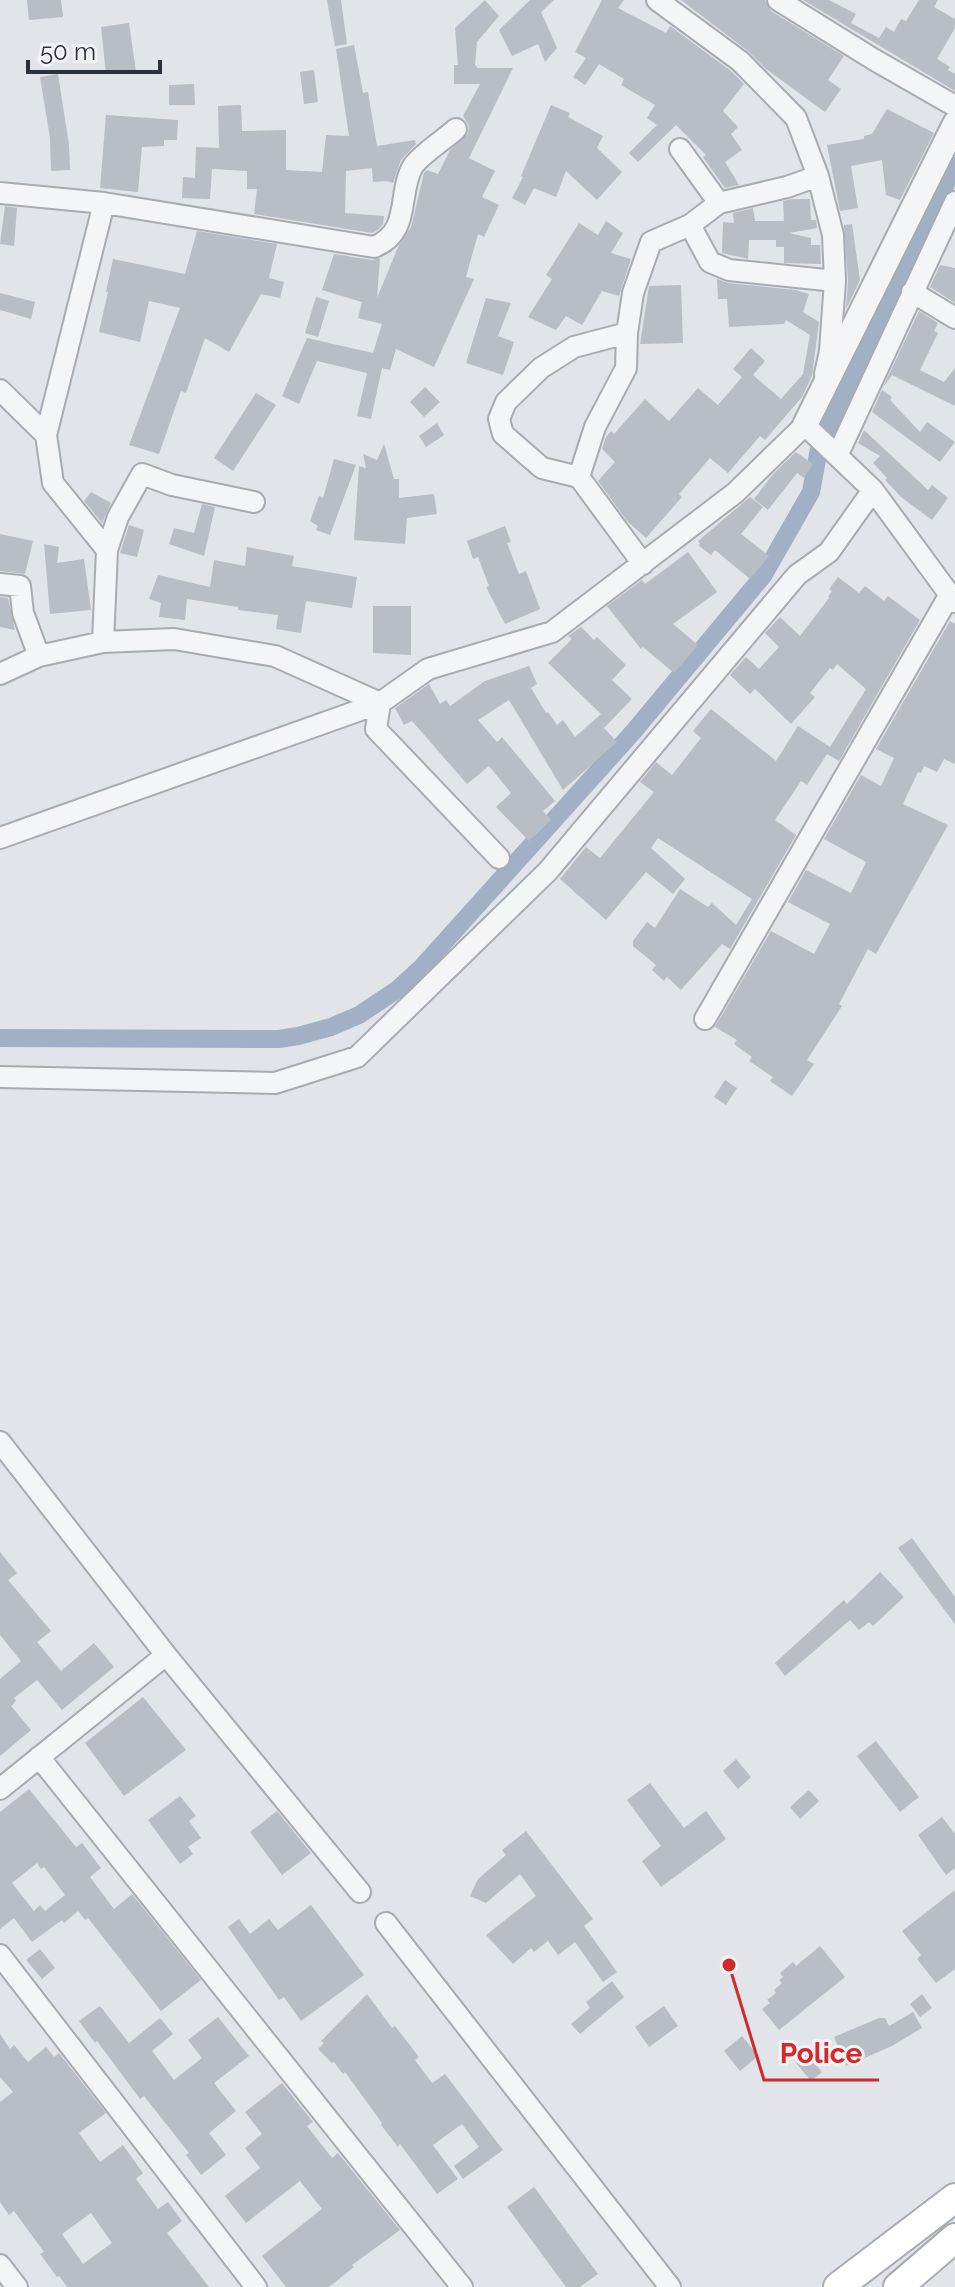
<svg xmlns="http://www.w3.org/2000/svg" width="955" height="2287" viewBox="0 0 955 2287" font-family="Raleway,sans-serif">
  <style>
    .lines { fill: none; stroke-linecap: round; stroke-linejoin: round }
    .canal { stroke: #a1b0c4; stroke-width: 18 }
    .building { fill: #b9bdc5; fill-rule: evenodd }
    .minor-casing { stroke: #a7abb2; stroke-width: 24 }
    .tertiary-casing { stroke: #a7abb2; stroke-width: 28 }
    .secondary-casing { stroke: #a7abb2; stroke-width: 32 }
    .minor { stroke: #f4f5f7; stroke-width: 20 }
    .tertiary { stroke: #f4f5f7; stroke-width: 24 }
    .secondary { stroke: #fff; stroke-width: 28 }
    .leader { fill: none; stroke: #d62828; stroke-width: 3 }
    .callout-dot { fill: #d62828; stroke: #f1f3f6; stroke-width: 3 }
    .callout-label { font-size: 28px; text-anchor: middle; font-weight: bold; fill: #d62828; stroke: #f1f3f6; stroke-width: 6; stroke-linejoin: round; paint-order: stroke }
  </style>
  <rect width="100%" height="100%" fill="#e1e4e8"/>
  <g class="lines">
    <path class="canal" d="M0,1038L279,1039L298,1036L331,1027L359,1015L398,989L421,968L634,731L763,576L811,492L819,449L854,371L955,166"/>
  </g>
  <path class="building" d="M27,0H61L63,17L29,20Z
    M327,0H341L347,44L335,46Z
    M485,0L499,16L477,42L475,65L478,68H513L469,158L495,171L482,197L499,205L484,237L478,234L466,277L474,279L434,367L396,349L390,370L382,368L371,419L357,416L367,373L317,361L299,404L282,396L307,338L373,353L382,324L358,318L362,302L322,290L334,254L372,260L380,258L377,298L398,247L411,227L424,173L427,170L438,174L450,150L468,134L469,126L463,116L480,84H454V65H458L455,28Z
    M530,0H554L541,12L557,48L545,62L538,44L512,56L499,30Z
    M602,0H624L618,8L666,33L670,26L731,71L744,84L723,111L738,127L731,134L742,150L725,162L739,185L725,188L703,157L706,155L676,125L638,162L629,153L657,125L647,118L655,105L621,85L624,79L599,64L585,85L573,77L586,58L575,52Z
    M681,0H765L771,11L844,56L828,80L841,89L825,112L766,69L748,51Z
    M803,0H829L856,14L851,23L879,38L886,27L894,32L901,19L906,21L919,0H938L934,7L955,19V28L937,59L950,67L948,70L955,74V91Z
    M129,23L136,72L106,74L101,27Z
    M354,45L363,93L368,92L377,146L415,140L416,144L401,160L393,183L386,181L373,182L372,168L346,171L345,213L384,216L383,224L378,230L372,233L254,214L257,189H247V171L212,169L210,199L182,198L183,177L195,178L196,147L219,148L218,106L241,105L242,131L286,130V170L322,172L326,135L349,136L336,49Z
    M314,70L318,102L304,104L300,72Z
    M58,74L69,145L70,170L51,171L50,138L40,77Z
    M194,84L195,105H169V85Z
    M551,105L570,113L568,117L603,136L597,148L622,172L597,200L566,171L556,197L534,188L525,205L512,198L523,177L521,176Z
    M887,109L934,133L900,200L886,195L882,160L851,166L858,208L840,211L827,145L864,139V136L872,134Z
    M106,115L178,120L177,140H164V146L142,147L138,192L100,188Z
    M792,199H810L811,220H816L817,228L789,233L811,238V245H820L821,264L784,263V247H776V240H749L748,259L722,253L723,222L734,223L733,213L753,208L755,221H784L783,201Z
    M5,206L17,208L14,246L0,244Z
    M606,221L623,233L611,253L631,259L619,296L602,291L582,325L566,316L556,330L528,317L552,279L546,275L579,223L598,235Z
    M852,224L860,280L846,309L848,281L844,225Z
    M197,231L277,244L269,278L284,282L280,298L261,294L229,352L205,338L186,393L181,391L159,454L129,445L180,308L149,301L140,342L99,332L108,292H106L113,259L185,274Z
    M940,265L955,268V303L930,287Z
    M717,279L728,283L796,290L809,294L803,312L819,322L812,376L802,397L765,440L760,436L728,473L710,458L679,494L682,497L646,538L627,521L598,481L615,462L602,449L606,437L611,431L614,434L645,399L669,421L698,388L718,405L742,377L733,369L751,348L765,361L753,375L781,399L803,374L810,335L786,320L784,324L729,327L727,299H718Z
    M681,285L683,343L640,344L649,286Z
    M0,293L35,302L31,319L0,310Z
    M316,297L329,301L318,337L305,333Z
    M486,298L511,303L498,336L514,342L503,375L466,363Z
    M919,311L938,323L934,331L938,333L920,370L944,382L955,368V406L892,375L882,389Z
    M425,387L440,402L424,417L410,402Z
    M882,390L892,397L890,400L920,432L927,422L955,442L940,462L872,412Z
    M256,393L276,405L233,471L214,458Z
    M437,423L444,435L426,447L419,436Z
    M864,430L928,490L932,485L948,498L932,520L901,497L885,480L887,478L873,463L880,456L858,443Z
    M384,444L394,479H399V498L434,494L437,514L407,518L405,544L354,540L359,466L366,468L363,454L377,460Z
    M796,452L813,464L804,478L797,473L768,510L754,499L774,473Z
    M334,459L356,465L330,535L316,530L318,526L310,521L319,496L323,498Z
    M91,492L111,503L102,523L84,501Z
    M750,497L763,507L741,534L769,556L750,579L715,550L711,555L698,545L700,544L698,541Z
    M202,504L215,507L204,556L169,544L174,528L194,533Z
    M129,525L144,530L137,557L120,553Z
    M505,526L511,542L507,543L519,574L526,571L540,609L505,624L486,587L489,586L478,557L473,559L467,541Z
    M0,534L33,541L25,574L0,571Z
    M44,544L59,547L57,563L84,559L91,610L50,614Z
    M247,547L294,556L292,566L357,577L352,608L306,601L301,633L276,629L278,615L238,610V607L187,599L185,620L159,617L161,603L149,599L158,575L210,587L214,560L245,566Z
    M688,552L717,592L673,624L698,645L674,673L643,647L641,649L607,606L642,580L645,584Z
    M838,577L859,593L865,586L884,601L888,596L920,620L839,761L827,754L807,785L801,781L775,820L796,835L730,949L722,944L681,990L667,977L664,981L652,970L656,965L633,946V941L647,922L655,928L680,889L708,907L712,903L736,925L752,899L658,838L651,848L685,879L673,894L646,872L606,920L560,879L586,847L600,858L654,792L640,782L656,762L672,775L701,738L693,731L711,709L776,761L798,726L830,747L866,689L837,664L833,670L830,668L810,693L815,697L791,724L755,689L750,694L730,675L746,657L759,669L779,647L765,633L780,617L800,636L829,598L828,597L832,591L829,589Z
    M0,597L8,598L15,630L0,627Z
    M373,606H411V655L373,653Z
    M950,621L955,624V764L944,759L937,772L924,766L921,773L918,772L903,804L948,825L876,954L868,949L839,1004L842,1006L807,1060L814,1064L792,1096L770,1081L773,1077L749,1061L752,1057L734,1044L737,1040L715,1027L771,931L814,954L830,924L788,902L806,870L851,893L866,862L824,839L861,775L881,786L894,758L876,749Z
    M581,627L594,640L597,637L626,665L612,680L632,699L604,728L617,742L563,790L509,700L478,720L497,742L502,737L555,801L543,811L551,820L529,841L496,807L511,793L489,766L467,784L412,721L404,725L395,708L429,684L440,704L446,700L450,706L485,681L529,666L537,684L531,688L546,713L548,712L557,725L563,720L575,737L601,714L548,663L572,639L568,636Z
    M725,1080L737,1088L726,1105L714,1097Z
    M912,1538L955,1597V1624L898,1548Z
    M0,1552L17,1573L8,1580L51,1631L37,1642L61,1671L94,1643L114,1667L62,1710L37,1680L14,1698L16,1701L11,1706L31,1730L0,1756V1679L21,1661L0,1635Z
    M880,1572L904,1597L873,1626L869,1622L859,1630L850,1620L785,1676L775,1663L844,1600L847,1604Z
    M143,1697L186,1750L124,1796L85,1743Z
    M876,1741L919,1797L900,1812L857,1756Z
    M736,1759L751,1777L738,1789L723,1771Z
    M650,1783L684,1828L706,1811L726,1839L661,1887L642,1861L661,1846L627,1800Z
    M29,1789L76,1847L82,1843L101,1868L90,1877L114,1909L132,1894L201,1980L161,2011L88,1918L85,1920L78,1911L64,1923L62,1920L32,1942L14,1918L0,1929V1812ZM37,1863L41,1869L44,1867L65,1895L45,1911L40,1905L34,1911L12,1883Z
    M809,1790L819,1801L800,1819L790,1807Z
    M180,1796L196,1816L189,1821L201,1838L188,1847L193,1854L180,1864L148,1820Z
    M277,1811L311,1853L282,1875L250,1832Z
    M942,1817L955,1834V1868L946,1875L918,1835Z
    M526,1831L593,1919L584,1926L617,1972L603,1982L575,1942L558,1955L548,1941L534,1952L531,1948L513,1964L486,1935L536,1896L520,1874L486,1903L470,1896L478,1879L506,1855L502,1850Z
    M955,1890V1969L936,1983L917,1959L921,1955L902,1931Z
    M311,1905L364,1975L301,2021L284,1997L279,2000L228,1927L239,1919L250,1934L269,1919L278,1930Z
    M820,1946L845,1977L779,2030L762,2009L770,2003L767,2000L776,1993L774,1990L782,1983L779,1980L783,1977L780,1973L793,1962L796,1966Z
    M40,1949L55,1968L42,1979L26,1960Z
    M612,1981L624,1997L580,2034L571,2024L590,2008L586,2002Z
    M367,1994L392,2028L395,2026L419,2057L415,2060L432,2083L445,2074L503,2150L463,2179L454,2166L479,2147L462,2124L433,2145L458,2179L437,2194L400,2144L398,2147L381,2125L382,2123L345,2072L343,2074L334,2062L332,2063L318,2049L324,2043L321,2041Z
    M922,1994L932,2008L920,2017L910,2004Z
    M100,2006L129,2043L160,2018L173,2034L152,2051L174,2080L202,2058L188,2040L218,2017L249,2056L214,2083L236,2111L209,2133L226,2155L201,2175L186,2155L189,2153L144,2096L140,2099L97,2041L95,2043L79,2021Z
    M664,2006L678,2026L649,2047L635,2027Z
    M913,2012L922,2028L892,2046L846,2066L834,2037L879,2018H885L889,2026Z
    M0,2034L10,2049L14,2045L28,2062L46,2047L54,2057L59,2053L106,2113L79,2133L100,2162L123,2145L143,2173L136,2179L158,2209L168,2202L182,2221L167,2233L209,2287H67L59,2276L57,2277L40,2254L44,2252L14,2211L9,2215L0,2202V2102L13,2092L0,2077ZM91,2213L112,2243L83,2264L62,2234Z
    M742,2036L758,2056L740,2071L724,2051Z
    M807,2054L822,2072L811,2081L796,2063Z
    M282,2083L313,2122L307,2126L332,2158L338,2153L400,2230L352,2265L354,2267L329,2287H286L262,2256L322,2209L300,2181L246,2223L225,2196L260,2168L245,2148L262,2134L245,2112Z
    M534,2187L598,2274L580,2287H566L507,2207Z"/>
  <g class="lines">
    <defs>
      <path id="minor" d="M657,0L740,61L796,118L818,176L833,235L835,281L830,351L825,374
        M778,0L873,59L955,106
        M680,149L719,203
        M0,193L104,203L374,247C412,232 397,193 413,166C420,155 445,139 456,129
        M690,225L710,262L729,270L835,281
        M912,292L955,318
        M627,333L574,347L541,368L506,402L499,419L503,434L542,468L579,477L643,564
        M0,390L46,435L53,483L107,550
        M46,435L104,203
        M838,454L955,202
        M579,477L595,427L626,368L627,333L633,293L651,242L690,225L719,203L787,187L818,176
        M0,584L20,586L23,613L39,656
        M103,642L107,550L118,517L142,474L172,485L254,502
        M0,674L39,656L103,642L174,639L275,656L380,703L376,729L499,858
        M0,838L380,703L428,669L552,632L735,493L805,425L873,490L955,602
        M705,1019L949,596
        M0,1077L275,1083L357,1057L548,871L797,575L829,552L873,490
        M0,1442L166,1655L360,1892
        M39,1757L462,2287
        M0,1789L166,1655
        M386,1923L670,2287
        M0,1955L256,2287
        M0,2265L17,2287"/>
      <path id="tertiary" d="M805,425L955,124"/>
      <path id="secondary" d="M838,2287L955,2198
        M898,2287L955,2238"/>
    </defs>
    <use href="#minor" class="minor-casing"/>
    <use href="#tertiary" class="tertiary-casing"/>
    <use href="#secondary" class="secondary-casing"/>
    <use href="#minor" class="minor"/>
    <use href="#tertiary" class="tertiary"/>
    <use href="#secondary" class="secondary"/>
  </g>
  <path class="leader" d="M729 1965L764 2080H879"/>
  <circle class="callout-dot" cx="729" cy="1965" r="8"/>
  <g class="callout-label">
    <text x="821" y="2063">Police</text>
  </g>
  <path d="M28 60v12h132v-12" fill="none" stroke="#2c313e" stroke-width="4"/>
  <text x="40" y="60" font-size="24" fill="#2c313e" stroke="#f1f3f6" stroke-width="6" paint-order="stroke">50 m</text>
</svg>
